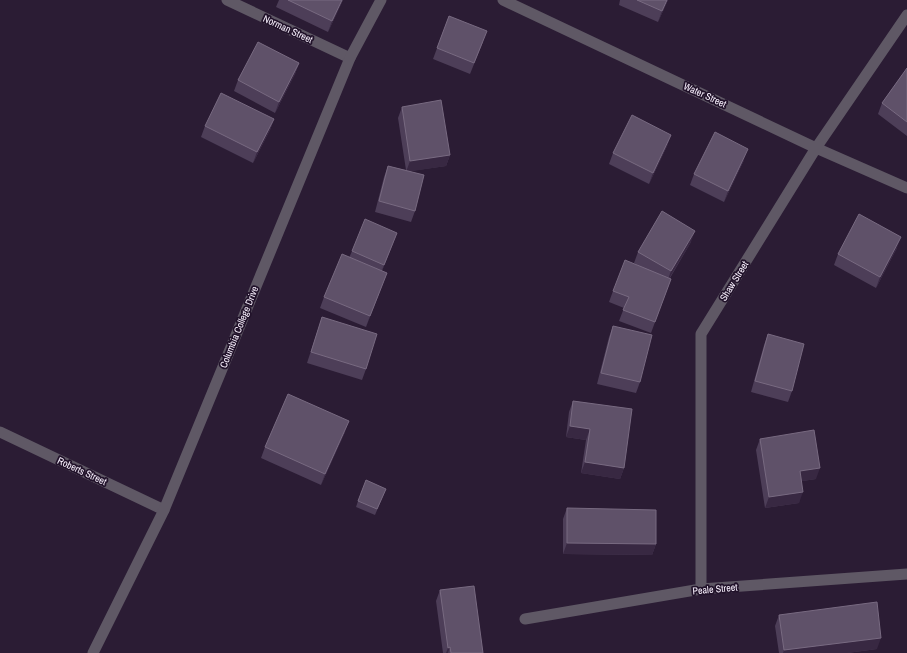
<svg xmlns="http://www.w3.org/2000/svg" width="907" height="653" viewBox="0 0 907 653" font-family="'Archivo Narrow',sans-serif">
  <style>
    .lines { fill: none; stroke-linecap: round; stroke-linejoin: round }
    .minor { stroke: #5f5865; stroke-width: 11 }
    .tertiary { stroke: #5f5865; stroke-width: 11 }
    .wall { fill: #4d3e58 }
    .shaded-wall { fill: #382842 }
    .building { fill: #5f5169; stroke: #786a81 }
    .labels { text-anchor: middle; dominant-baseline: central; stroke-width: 3.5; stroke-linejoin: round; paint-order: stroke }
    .street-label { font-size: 10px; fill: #f9f1fe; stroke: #21122a }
  </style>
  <rect width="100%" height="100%" fill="#2b1c34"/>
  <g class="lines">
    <path class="minor" d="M227,0L350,58
      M503,0L816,148L907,188
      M0,432L164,510
      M701,589V334L816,148L907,15
      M525,619L701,589L907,574"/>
    <path class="tertiary" d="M93,653L164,510L350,58L381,0"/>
  </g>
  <path class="wall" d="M279,0H343L328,32L276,7Z
    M620,0H668L658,22L619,5Z
    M449,16L483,42L470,74L433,59Z
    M299,63L295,74L275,113L234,91L238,80Z
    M907,68V136L878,114L882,103Z
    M402,107L450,155L446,166L410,171L415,211L411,222L375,212L384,177L388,166L406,170L398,118Z
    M274,119L270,130L253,163L201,137L205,126Z
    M671,135L667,146L649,184L609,164L613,153Z
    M744,160L724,202L690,185L694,174Z
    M397,233L382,271L387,273L366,327L320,308L324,297L349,258L352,251Z
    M691,242L670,278L671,279L651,333L619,321L624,308L609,302L613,291L641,267L634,263L638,252Z
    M897,248L876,288L834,265L838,254Z
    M322,317L366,369L362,380L307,363Z
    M613,326L640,382L636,393L597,384L609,337Z
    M768,334L792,391L788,402L751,392L764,345Z
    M573,401L624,468L620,479L581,473L586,440L566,437L569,412Z
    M345,432L321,485L261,458L265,447Z
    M760,439L816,479L802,481L799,503L765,508L756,450Z
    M386,489L375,515L356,507L358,501Z
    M567,508L656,544L652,555L563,554V519Z
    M440,590L483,653H443L436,601Z
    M779,615L877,649L847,653H779L775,626Z"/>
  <path class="shaded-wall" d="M342,0H343L328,32L332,21Z
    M667,0H668L658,22L662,11Z
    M299,63L295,74L275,113L279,102Z
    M274,119L270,130L253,163L257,152Z
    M671,135L667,146L649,184L653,173Z
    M748,149L744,160L724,202L728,191Z
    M450,155L446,166L406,172L410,161Z
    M695,231L691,242L667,282L671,271Z
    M397,233L393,244L380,276L384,265Z
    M901,237L897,248L876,288L880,277Z
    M387,273L383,284L366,327L370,316Z
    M349,421L345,432L321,485L325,474Z
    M570,426L590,429L586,440L566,437Z
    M585,462L624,468L620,479L581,473Z
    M820,468L816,479L796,482L800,471Z
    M803,492L799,503L765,508L769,497Z
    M567,543L656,544L652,555L563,554Z
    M881,638L877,649L847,653H783L784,650Z
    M450,647L448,653H446L448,648Z"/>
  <path class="building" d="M288,0H342L332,21Z
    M637,0H667L662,11Z
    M449,16L487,31L474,63L437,48Z
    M258,42L299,63L279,102L238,80Z
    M907,68V122L882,103Z
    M221,93L274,119L257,152L205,126Z
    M441,100L450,155L410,161L402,107Z
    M632,115L671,135L653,173L613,153Z
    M715,132L748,149L728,191L694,174Z
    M388,166L424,175L415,211L379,201Z
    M662,211L695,231L671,271L638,252Z
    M859,214L901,237L880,277L838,254Z
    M365,219L397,233L384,265L352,251Z
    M342,254L387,273L370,316L324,297Z
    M625,260L671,279L655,322L623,310L629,297L613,291Z
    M322,317L377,334L366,369L311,352Z
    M613,326L652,335L640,382L601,373Z
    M768,334L804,344L792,391L755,381Z
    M288,394L349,421L325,474L265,447Z
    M573,401L632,409L624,468L585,462L590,429L570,426Z
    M814,430L820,468L800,471L803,492L769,497L760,439Z
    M366,480L386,489L377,509L358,501Z
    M567,508L656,510V544L567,543Z
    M474,586L483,653H451L450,647L448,648L440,590Z
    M877,602L881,638L784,650L779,615Z"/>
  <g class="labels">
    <g class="street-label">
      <text transform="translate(288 29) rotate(25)">Norman Street</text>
      <text transform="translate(705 95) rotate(25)">Water Street</text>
      <text transform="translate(734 281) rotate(-58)">Shaw Street</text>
      <text transform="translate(239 327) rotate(-68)">Columbia College Drive</text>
      <text transform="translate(82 471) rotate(25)">Roberts Street</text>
      <text transform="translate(715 589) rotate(-5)">Peale Street</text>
    </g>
  </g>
</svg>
